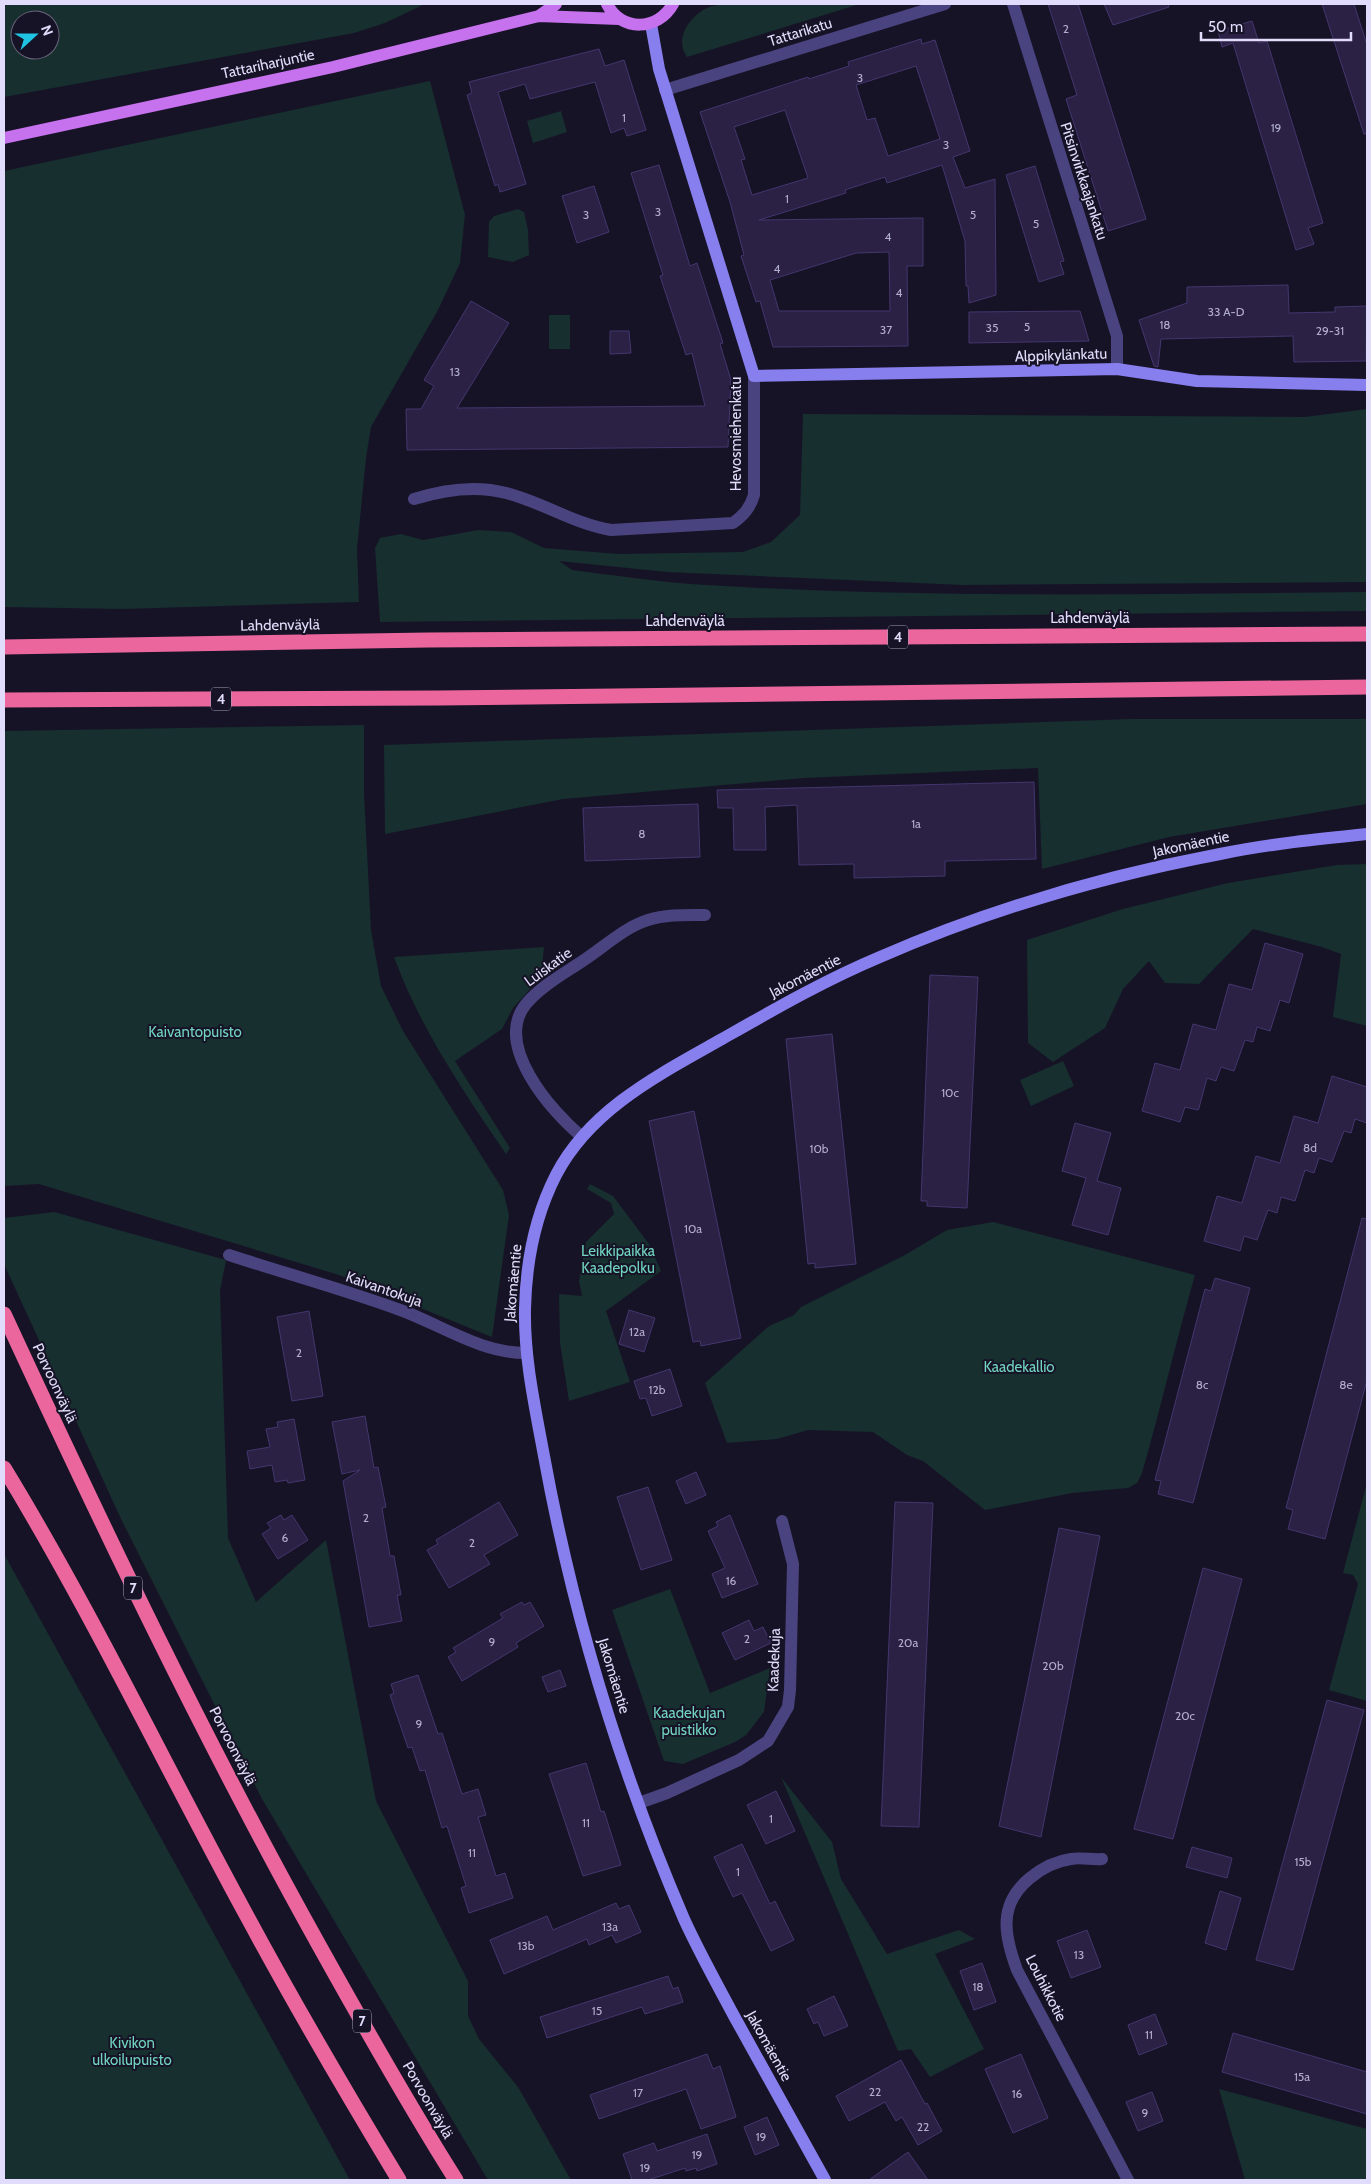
<svg xmlns="http://www.w3.org/2000/svg" width="1371" height="2184" viewBox="0 0 1371 2184" font-family="Cabin,sans-serif">
  <style>
    .green { fill: #172f2f; fill-rule: evenodd }
    .building { fill: #2a2145; stroke: #44366e; fill-rule: evenodd }
    .lines { fill: none; stroke-linecap: round; stroke-linejoin: round }
    .street { stroke: #49447f; stroke-width: 12 }
    .secondary { stroke: #887fef; stroke-width: 12 }
    .primary { stroke: #c671ed; stroke-width: 12 }
    .highway { stroke: #ec669e; stroke-width: 15 }
    .labels { text-anchor: middle; dominant-baseline: central; stroke-width: 4; stroke-linejoin: round; paint-order: stroke }
    .number-label { font-size: 12px; fill: #b3adce }
    .shield { fill: #171326; stroke: #a4a0bb; stroke-width: 1 }
    .shield-label { font-size: 14px; font-weight: bold; fill: #e1dcfb }
    .street-label { font-size: 15px; fill: #e1dcfb; stroke: #171326 }
    .park-label { font-size: 15px; fill: #70d2bf; stroke: #171326 }
  </style>
  <rect width="100%" height="100%" fill="#171326"/>
  <path class="green" d="M425,4L385,23L354,33L4,97V5ZM20,20H50V50H20Z
    M724,4H860L687,57C674,39 689,18 705,9C710,6 718,5 724,4Z
    M430,81L465,215L460,263L438,310L371,427L366,458L357,549L359,602L122,609L4,607V171Z
    M561,111L567,132L533,143L527,121Z
    M518,209L524,212L528,230L529,255L513,262L488,257L489,222L494,216Z
    M549,315H570V349H549Z
    M1367,409V582L963,585L667,572L559,561L572,570C612,575 651,581 691,584C916,599 1142,594 1367,592V611L380,622L375,548L380,538L401,534L423,540L478,530L511,532L544,548L618,554L743,552L771,542L800,515L803,414L1305,417Z
    M1131,719H1367V804L1169,837L1042,869L1038,768L804,778L563,799L385,834L384,745Z
    M364,725V793L371,930L381,986L403,1031L503,1190L509,1215L492,1337L339,1275L39,1184L4,1186V731Z
    M1367,864V1026L1333,1017L1341,954L1322,947L1253,929L1199,984L1165,983L1149,961L1123,989L1105,1028L1053,1062L1028,1043L1027,940L1123,909L1228,883L1337,865Z
    M544,947L541,977L513,1008L502,1029L455,1061L510,1148L506,1154C463,1091 420,1028 394,957Z
    M1063,1061L1074,1086L1031,1106L1020,1080Z
    M590,1184L613,1196L649,1244L661,1271L606,1311L630,1382L569,1401L560,1343L559,1294L582,1296L579,1281L586,1242L614,1214L611,1203L587,1189Z
    M54,1212L226,1260L220,1291L228,1538L256,1602L326,1540L376,1801L468,1981V2016L479,2039L518,2087L571,2180H488L262,1799L121,1519L4,1264V1218Z
    M993,1222L1195,1275C1176,1341 1161,1407 1142,1473L1137,1483L1128,1488L1072,1493L985,1510L923,1461L907,1455L873,1432L808,1430L777,1439L727,1443L705,1383L769,1326L794,1315L801,1307L905,1255L947,1230Z
    M1367,1483V1701L1329,1690L1358,1584L1353,1575L1343,1573Z
    M4,1554L350,2180H4Z
    M670,1589L710,1693L770,1668L764,1712L746,1735L735,1742L683,1764L664,1761L612,1610Z
    M781,1777L832,1842L841,1879L887,1954L959,1930L975,1939L935,1954L984,2049L930,2077L911,2049L898,2051Z
    M1219,2089L1367,2129V2180H1245Z"/>
  <path class="building" d="M1048,4H1078L1146,219L1108,231L1066,99L1077,95Z
    M1104,4H1168L1169,7L1113,25Z
    M1322,4H1354L1367,45V134H1364Z
    M1252,21L1259,43L1267,41L1323,223L1308,228L1314,244L1296,250L1233,43L1222,47L1218,31Z
    M921,39L922,44L935,40L970,151L953,157L965,188L995,179L996,295L969,303L968,286H966L965,241L942,165L887,183L885,177L845,190L846,193L759,220L923,218V266H907L908,346L773,347L760,301L756,302L741,256L744,255L730,202L700,112L808,77L809,79L849,66L848,62ZM916,66L940,139L888,156L875,118L867,120L856,85ZM785,110L808,178L752,195L741,160L745,159L734,127ZM889,252L890,311H779L770,280L856,253Z
    M599,49L605,66L624,60L646,130L627,136L624,128L611,133L595,82L530,99L525,84L498,92L526,184L500,192L498,184L495,186L467,95L472,93L469,82Z
    M659,165L690,266L697,263L723,343L720,344L731,380L728,447L407,450L406,409H421L434,386L424,380L471,301L509,323L457,408L705,406L692,353L686,355L660,276L663,275L631,173Z
    M1035,166L1064,261L1060,262L1064,274L1039,282L1006,175Z
    M594,186L609,232L577,243L562,196Z
    M1288,285L1289,313L1335,312V307L1367,306L1366,361L1294,362L1293,336L1161,339L1158,367L1154,366L1139,320L1187,303V287Z
    M1080,311L1089,341L969,343V312Z
    M610,331H629L631,353L610,354Z
    M1034,782L1036,859L945,861V876L854,878V864L799,865L797,805L765,807L766,850H734L733,808H718L717,790Z
    M698,804L700,857L585,861L583,808Z
    M1265,943L1303,954L1289,1003L1280,1000L1270,1031L1257,1027L1253,1042L1245,1040L1234,1071L1221,1067L1216,1081L1207,1078L1199,1108L1198,1110L1185,1107L1180,1122L1142,1111L1155,1063L1180,1070L1193,1024L1216,1030L1229,984L1252,990Z
    M930,975L978,977L967,1208L927,1206V1201H921Z
    M832,1034L856,1264L815,1268V1263L808,1264L786,1039Z
    M1332,1076L1367,1087V1123L1355,1119L1351,1133L1344,1131L1332,1162L1319,1158L1314,1173L1305,1170L1295,1201L1281,1197L1277,1213L1268,1210L1257,1240L1244,1236L1240,1251L1204,1241L1217,1196L1242,1203L1256,1156L1280,1163L1294,1116L1318,1123Z
    M694,1111L741,1338L701,1346L700,1341L693,1342L649,1121Z
    M1075,1123L1111,1133L1097,1181L1121,1188L1108,1235L1072,1225L1086,1178L1062,1171Z
    M1362,1218L1367,1219V1380L1325,1539L1288,1529L1293,1510L1286,1508Z
    M1215,1278L1250,1288L1193,1503L1158,1494L1161,1481L1155,1480L1205,1289L1211,1291Z
    M629,1310L655,1318L644,1352L619,1344Z
    M309,1311L323,1396L292,1401L277,1317Z
    M670,1369L682,1406L652,1416L646,1398L640,1399L634,1381Z
    M365,1416L374,1468L378,1467L386,1507L382,1508L390,1556H394L401,1595H397L402,1621L369,1627L343,1481L360,1470L342,1474L332,1422Z
    M294,1419L305,1480L288,1483L287,1480L275,1482L272,1465L250,1469L247,1451L270,1447L266,1429L278,1427L277,1422Z
    M696,1472L706,1495L686,1504L676,1481Z
    M648,1487L672,1560L641,1570L617,1497Z
    M499,1502L518,1535L484,1555L490,1564L449,1588L427,1550L438,1544L436,1540Z
    M895,1502L933,1503L919,1827L881,1826Z
    M281,1515L284,1520L292,1515L308,1540L278,1559L262,1534L271,1528L267,1523Z
    M730,1515L758,1584L722,1598L712,1574L725,1568L708,1531L718,1526L716,1522Z
    M1059,1528L1100,1536L1041,1837L999,1826Z
    M1203,1568L1242,1579L1173,1839L1134,1829Z
    M522,1602L524,1605L530,1602L544,1626L516,1643L518,1647L462,1681L448,1657L456,1652L453,1648L503,1618L500,1614Z
    M749,1620L754,1631L763,1627L771,1643L735,1660L722,1633Z
    M560,1670L566,1686L548,1692L542,1677Z
    M418,1675L438,1734L442,1733L462,1794L478,1789L486,1815L478,1817L496,1876L505,1873L513,1898L469,1913L461,1888L466,1886L447,1826L442,1828L425,1770L420,1771L412,1747L408,1748L390,1695L394,1693L391,1684Z
    M1327,1700L1364,1710L1293,1970L1256,1960Z
    M586,1763L601,1812L604,1811L621,1865L583,1876L549,1774Z
    M776,1791L795,1831L766,1844L747,1805Z
    M742,1844L770,1904L775,1901L794,1940L771,1951L742,1893L733,1897L714,1857Z
    M1192,1847L1232,1858L1227,1878L1186,1867Z
    M1220,1891L1241,1898L1226,1950L1205,1943Z
    M616,1903L619,1909L629,1905L641,1932L616,1943L612,1935L589,1945L587,1939L504,1974L490,1940L547,1916L553,1930Z
    M1087,1930L1101,1967L1071,1978L1057,1941Z
    M982,1963L996,2002L974,2010L960,1971Z
    M668,1976L673,1989L678,1987L683,2002L645,2014L642,2007L547,2038L540,2017Z
    M834,1996L848,2026L824,2036L818,2022L814,2024L807,2009Z
    M1155,2014L1167,2044L1139,2055L1128,2025Z
    M1233,2033L1367,2072V2114L1222,2072Z
    M707,2054L713,2069L720,2066L736,2117L701,2129L686,2089L599,2119L590,2095Z
    M1021,2054L1048,2118L1013,2133L985,2069Z
    M901,2060L925,2104L927,2103L942,2131L918,2145L902,2117L896,2121L885,2102L849,2121L836,2096Z
    M1152,2092L1163,2121L1138,2131L1126,2102Z
    M767,2117L779,2145L755,2155L744,2127Z
    M707,2134L717,2164L697,2171L696,2168L686,2171L685,2168L648,2180H632L623,2154L654,2143L657,2151Z
    M908,2152L928,2180H869Z"/>
  <g class="lines">
    <path class="street" d="M1013,4L1117,336V369
      M665,90L945,4
      M414,499C443,490 476,485 506,493C542,502 574,524 611,530L733,523C744,515 750,508 754,495V376
      M581,1136C551,1111 493,1045 526,1004C541,986 565,973 584,960C604,947 625,927 648,920C667,914 686,915 705,915
      M229,1255C287,1274 346,1290 403,1311C443,1326 483,1354 527,1353
      M639,1803L667,1793L739,1760L768,1741L788,1707L790,1690L793,1564L782,1521
      M1102,1859C1092,1860 1081,1857 1071,1859C1056,1861 1041,1869 1030,1878C998,1904 1004,1935 1017,1970L1128,2180"/>
    <path class="secondary" d="M651,24L659,69L754,376L1117,369L1197,381L1367,385
      M825,2180C795,2125 764,2071 734,2016C717,1984 699,1952 684,1919C620,1770 573,1615 544,1456C535,1407 524,1358 525,1309C526,1263 535,1216 556,1175C590,1109 660,1074 722,1039C773,1010 825,980 880,957C988,910 1104,876 1220,854C1269,844 1318,839 1367,834"/>
    <path class="primary" d="M607,4C621,32 658,31 673,4
      M539,16L556,4
      M4,138L333,67L539,16L619,19"/>
    <path class="highway" d="M4,647L428,640L1367,634
      M4,700L438,698L1367,687
      M4,1314C103,1528 205,1741 320,1947C364,2026 408,2104 456,2180
      M4,1468C93,1614 166,1768 248,1918C296,2007 347,2094 399,2180"/>
  </g>
  <g class="labels">
    <g class="number-label">
      <text x="1066" y="28">2</text>
      <text x="860" y="77">3</text>
      <text x="624" y="117">1</text>
      <text x="1276" y="127">19</text>
      <text x="946" y="144">3</text>
      <text x="787" y="198">1</text>
      <text x="658" y="211">3</text>
      <text x="586" y="214">3</text>
      <text x="973" y="214">5</text>
      <text x="1036" y="223">5</text>
      <text x="888" y="236">4</text>
      <text x="777" y="268">4</text>
      <text x="899" y="292">4</text>
      <text x="1226" y="311">33 A-D</text>
      <text x="1165" y="324">18</text>
      <text x="1027" y="326">5</text>
      <text x="992" y="327">35</text>
      <text x="886" y="329">37</text>
      <text x="1330" y="330">29-31</text>
      <text x="455" y="371">13</text>
      <text x="916" y="823">1a</text>
      <text x="642" y="833">8</text>
      <text x="950" y="1092">10c</text>
      <text x="1310" y="1147">8d</text>
      <text x="819" y="1148">10b</text>
      <text x="693" y="1228">10a</text>
      <text x="637" y="1331">12a</text>
      <text x="299" y="1352">2</text>
      <text x="1202" y="1384">8c</text>
      <text x="1346" y="1384">8e</text>
      <text x="657" y="1389">12b</text>
      <text x="366" y="1517">2</text>
      <text x="285" y="1537">6</text>
      <text x="472" y="1542">2</text>
      <text x="731" y="1580">16</text>
      <text x="747" y="1638">2</text>
      <text x="492" y="1641">9</text>
      <text x="908" y="1642">20a</text>
      <text x="1053" y="1665">20b</text>
      <text x="1185" y="1715">20c</text>
      <text x="419" y="1723">9</text>
      <text x="771" y="1818">1</text>
      <text x="586" y="1822">11</text>
      <text x="472" y="1852">11</text>
      <text x="1303" y="1861">15b</text>
      <text x="738" y="1871">1</text>
      <text x="610" y="1926">13a</text>
      <text x="526" y="1945">13b</text>
      <text x="1079" y="1954">13</text>
      <text x="978" y="1986">18</text>
      <text x="597" y="2010">15</text>
      <text x="1149" y="2034">11</text>
      <text x="1302" y="2076">15a</text>
      <text x="875" y="2091">22</text>
      <text x="638" y="2092">17</text>
      <text x="1017" y="2093">16</text>
      <text x="1145" y="2112">9</text>
      <text x="923" y="2126">22</text>
      <text x="761" y="2136">19</text>
      <text x="697" y="2154">19</text>
      <text x="645" y="2167">19</text>
    </g>
    <g class="shield">
      <rect x="888" y="625.5" width="20" height="23" rx="4"/>
      <rect x="211" y="687.5" width="20" height="23" rx="4"/>
      <rect x="124" y="1576.5" width="18" height="23" rx="4"/>
      <rect x="353" y="2009.5" width="18" height="23" rx="4"/>
    </g>
    <g class="shield-label">
      <text x="898" y="637">4</text>
      <text x="221" y="699">4</text>
      <text x="133" y="1588">7</text>
      <text x="362" y="2021">7</text>
    </g>
    <g class="street-label">
      <text transform="translate(800 32) rotate(-17)">Tattarikatu</text>
      <text transform="translate(268 64) rotate(-12)">Tattariharjuntie</text>
      <text transform="translate(1084 181) rotate(72)">Pitsinvirkkaajankatu</text>
      <text transform="translate(1061 355) rotate(-2)">Alppikylänkatu</text>
      <text transform="translate(736 434) rotate(-90)">Hevosmiehenkatu</text>
      <text x="1090" y="618">Lahdenväylä</text>
      <text x="685" y="621">Lahdenväylä</text>
      <text transform="translate(280 625) rotate(-1)">Lahdenväylä</text>
      <text transform="translate(1191 844) rotate(-12)">Jakomäentie</text>
      <text transform="translate(548 967) rotate(-36)">Luiskatie</text>
      <text transform="translate(805 976) rotate(-27)">Jakomäentie</text>
      <text transform="translate(513 1283) rotate(-85)">Jakomäentie</text>
      <text transform="translate(384 1289) rotate(19)">Kaivantokuja</text>
      <text transform="translate(55 1383) rotate(65)">Porvoonväylä</text>
      <text transform="translate(774 1660) rotate(-88)">Kaadekuja</text>
      <text transform="translate(614 1676) rotate(73)">Jakomäentie</text>
      <text transform="translate(233 1746) rotate(63)">Porvoonväylä</text>
      <text transform="translate(1046 1988) rotate(63)">Louhikkotie</text>
      <text transform="translate(769 2046) rotate(61)">Jakomäentie</text>
      <text transform="translate(428 2100) rotate(60)">Porvoonväylä</text>
    </g>
    <g class="park-label">
      <text x="195" y="1032">Kaivantopuisto</text>
      <text x="618" y="1251">Leikkipaikka<tspan x="618" dy="17">Kaadepolku</tspan></text>
      <text x="1019" y="1367">Kaadekallio</text>
      <text x="689" y="1713">Kaadekujan<tspan x="689" dy="17">puistikko</tspan></text>
      <text x="132" y="2043">Kivikon<tspan x="132" dy="17">ulkoilupuisto</tspan></text>
    </g>
  </g>
  <rect width="1371" height="2184" fill="none" stroke="#e1dcfb" stroke-width="10"/>
  <g transform="translate(35 35) rotate(69)"><circle r="24" fill="#171326" stroke="#68637b"/>
  <path d="M0-4L9 19L0 12L-9 19Z" fill="#20c4e3"/>
  <text y="-8" font-size="14" font-weight="bold" text-anchor="middle" fill="#e1dcfb">N</text>
  </g>
  <path d="M1201 32v8h150v-8" fill="none" stroke="#e1dcfb" stroke-width="2.5"/>
  <text x="1208" y="32" font-size="15" fill="#e1dcfb" stroke="#171326" stroke-width="4" paint-order="stroke">50 m</text>
</svg>
